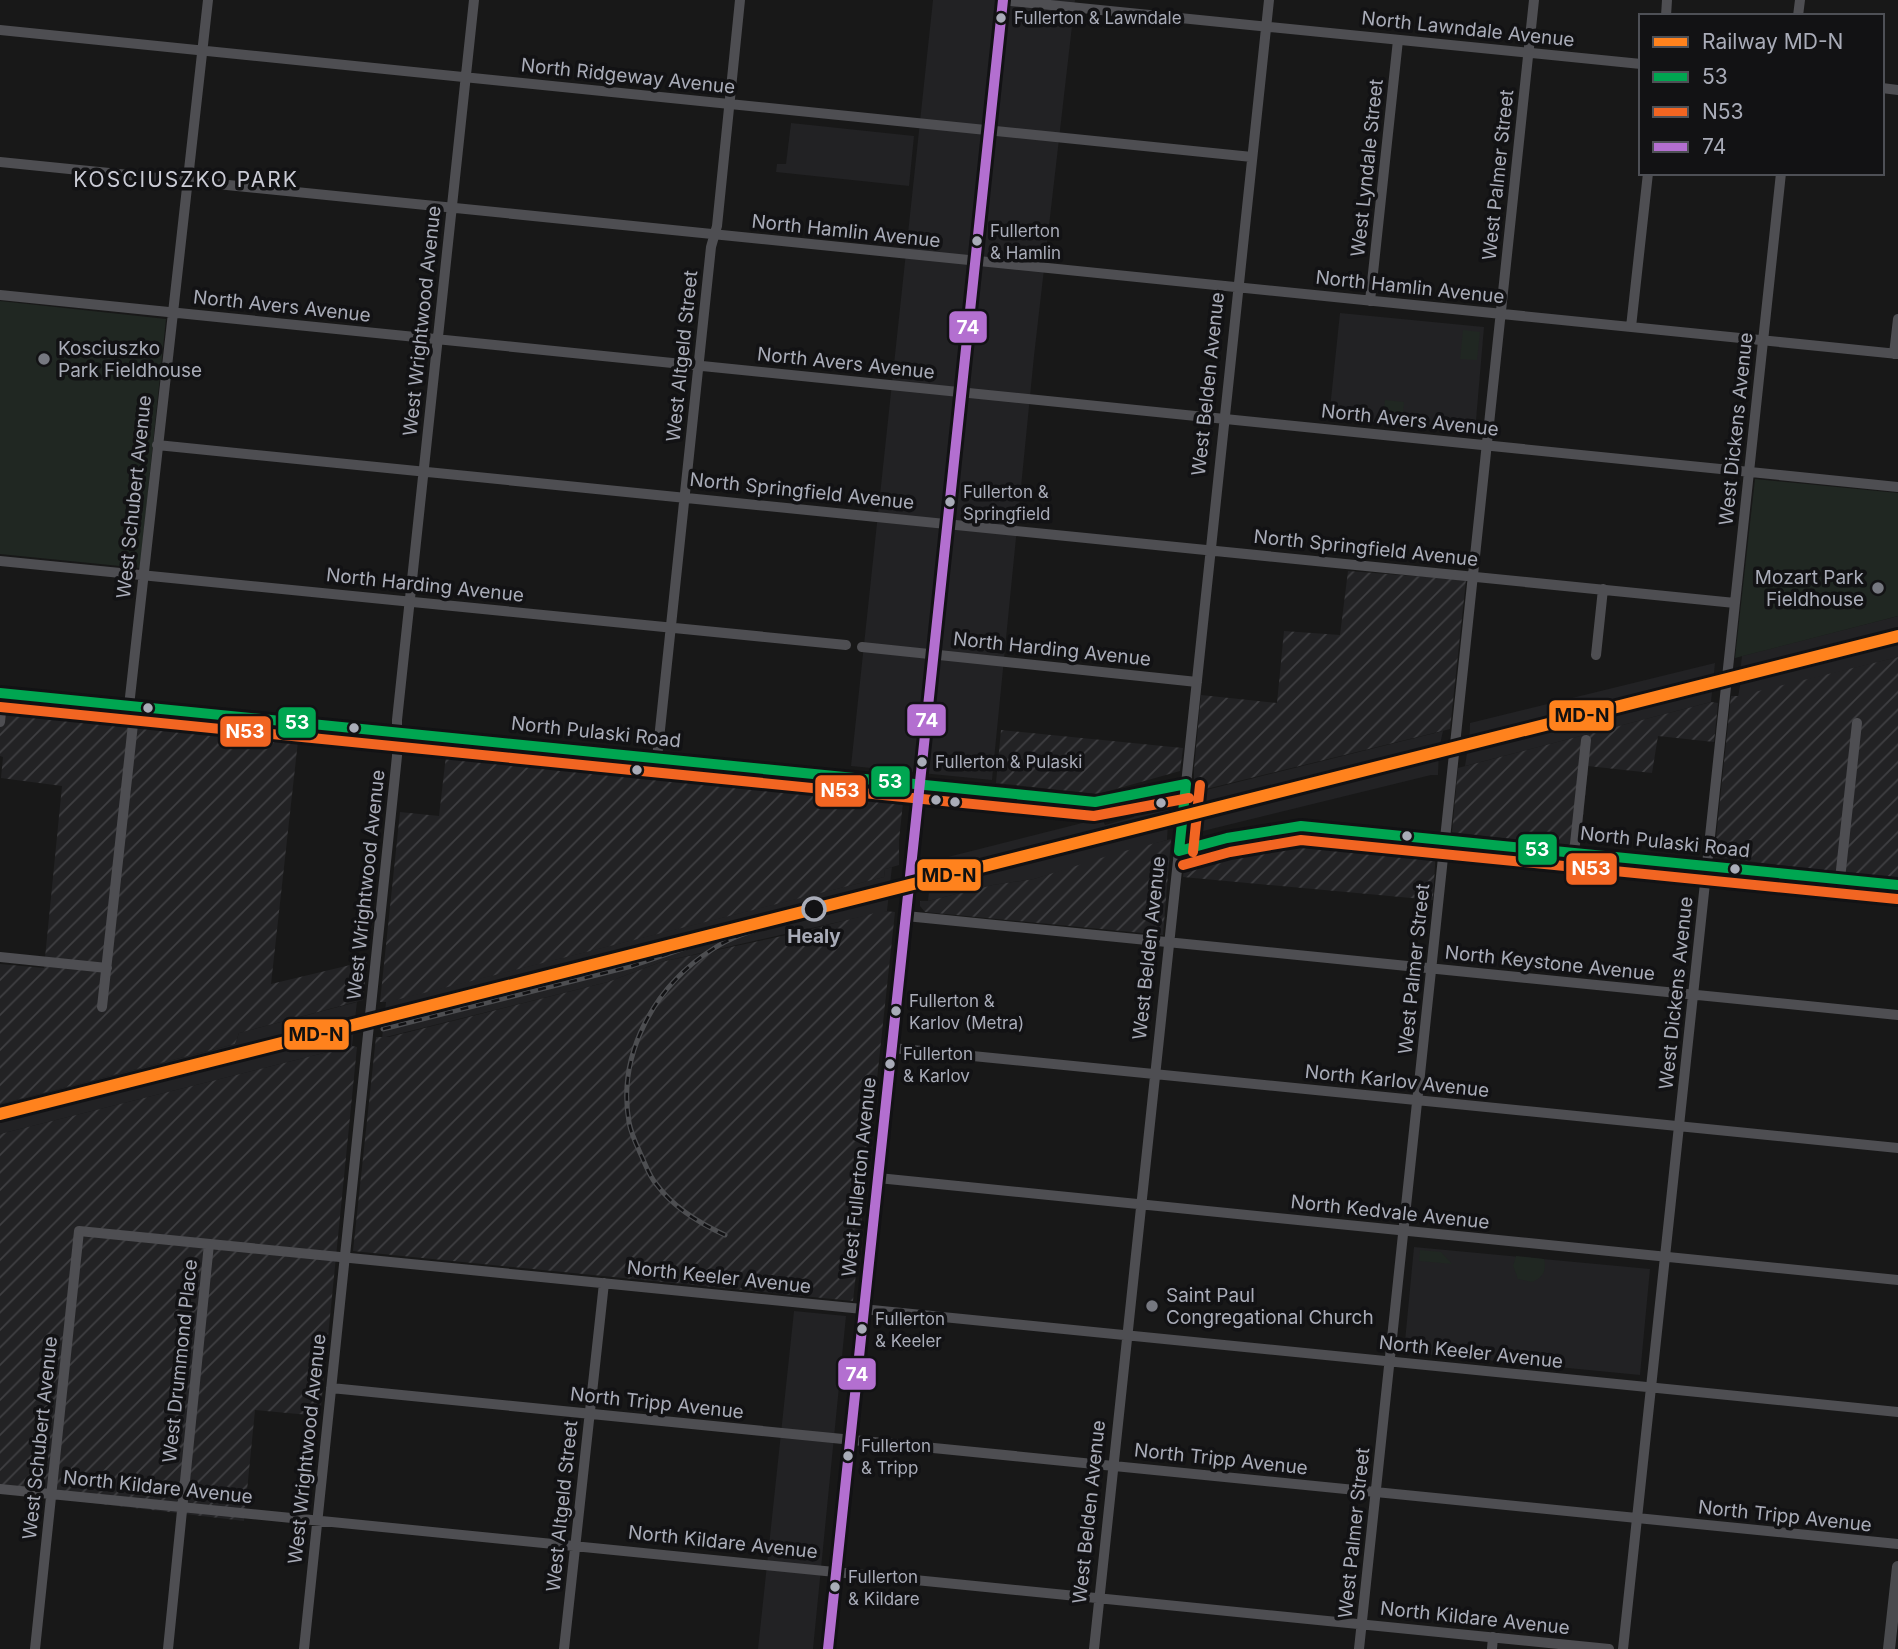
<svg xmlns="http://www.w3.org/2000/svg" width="1898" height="1649" viewBox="0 0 1898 1649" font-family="Inter,sans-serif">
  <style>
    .built { fill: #222224 }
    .industrial { fill: url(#industrial-furrows) }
    .green { fill: #202722 }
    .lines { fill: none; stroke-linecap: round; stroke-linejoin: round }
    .minor { stroke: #4e4e52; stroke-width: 10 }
    .major { stroke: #4a4b4e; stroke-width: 12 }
    .rail-casing { stroke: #4d4e51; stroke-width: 5 }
    .rail { stroke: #121214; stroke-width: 2.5; stroke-dasharray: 8; stroke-linecap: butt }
    .bus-1-casing { stroke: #121214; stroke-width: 16 }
    .bus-2-casing { stroke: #121214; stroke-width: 16 }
    .bus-3-casing { stroke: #121214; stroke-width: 16 }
    .bus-1 { stroke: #00a651; stroke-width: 10 }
    .bus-2 { stroke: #f26522; stroke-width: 10 }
    .bus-3 { stroke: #b36fd0; stroke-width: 10 }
    .rail-1-casing { stroke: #121214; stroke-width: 18 }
    .rail-1 { stroke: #ff821d; stroke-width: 12 }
    .bus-dot { fill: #a9acb8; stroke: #121214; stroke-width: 2.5 }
    .poi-dot { fill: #767880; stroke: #121214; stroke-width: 2.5 }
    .stop-dot { fill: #121214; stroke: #a9acb8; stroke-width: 3.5 }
    .labels { text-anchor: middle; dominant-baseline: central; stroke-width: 7; stroke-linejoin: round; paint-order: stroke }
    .bus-label { font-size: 17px; fill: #a9acb8; stroke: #121214; text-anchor: start }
    .street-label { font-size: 19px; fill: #a9acb8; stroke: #121214 }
    .poi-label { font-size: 19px; fill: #a9acb8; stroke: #121214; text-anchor: start }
    .stop-label { font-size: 19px; font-weight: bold; fill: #a9acb8; stroke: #121214 }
    .neighbourhood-label { font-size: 21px; letter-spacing: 2px; fill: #cacbd5; stroke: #121214 }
    .line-badge { stroke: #121214; stroke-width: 2.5 }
    .badge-label { font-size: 19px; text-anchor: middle; font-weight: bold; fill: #fff }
    .pale-badge-label { font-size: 19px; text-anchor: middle; font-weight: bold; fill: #111 }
  </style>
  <defs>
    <pattern id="industrial-furrows" width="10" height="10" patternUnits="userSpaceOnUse" patternTransform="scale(1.75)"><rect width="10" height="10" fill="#222224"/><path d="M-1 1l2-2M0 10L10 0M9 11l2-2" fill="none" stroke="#3f3f42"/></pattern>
  </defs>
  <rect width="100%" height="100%" fill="#181818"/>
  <path class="built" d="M933,0H1075L1034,356L992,780L851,766Z
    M791,123L914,136L909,186L776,172L777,164H786Z
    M1340,313L1484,327L1475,432L1329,418Z
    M1898,616V657L1738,697L1742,674L1740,673L1742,656Z
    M1715,663L1711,702L1465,766L1467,753L1469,752L1470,723Z
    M1443,731L1439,749L1438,775H1431L1199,832L1194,828L1197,820L1198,792Z
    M1164,801L1169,807L1167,840L1034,879L993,885L928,901L932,861L1102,818L1105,825L1134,817L1133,809Z
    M892,867L887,911L661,962L608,982L382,1038L386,1002L884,877L885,869Z
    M357,1002L352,1046L0,1134V1104L235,1044L239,1033Z
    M1414,1247L1650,1269L1640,1375L1404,1352Z
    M794,1311L846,1316L813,1649H758Z"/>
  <path class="industrial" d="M1348,571L1466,580L1450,729L1194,792V769L1201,695L1277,703L1284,631L1340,635Z
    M1898,657V879L1714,857L1731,696H1738Z
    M0,701L299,732L271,984L367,961L363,1000L239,1033L235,1044L0,1104V964L44,968L62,786L1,778L3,757L0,756Z
    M1711,702L1718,703L1714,742L1658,736L1652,773L1588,766L1580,847L1452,832L1458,768Z
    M1001,730L1183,748L1180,771L1098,794L996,783Z
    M447,747L904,793L899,840V865L885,869L884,877L388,1002H380L400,812L439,816Z
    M1292,832L1436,847L1433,900L1183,877L1185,859Z
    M1171,839L1163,935L925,912L920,906V901H928L993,885L1034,879L1117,853Z
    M883,911L895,912L853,1301L353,1251L376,1037H389L608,982L661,962L787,935Z
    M352,1046L357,1047L320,1416L255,1410L244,1521L0,1492V1134Z"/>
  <path class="green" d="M0,301L166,319L140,568L0,554Z
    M1463,330L1480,332L1477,360L1460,359Z
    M1385,400L1404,402L1402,423L1383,421Z
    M1755,479L1898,493V616L1735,658Z
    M1420,1250L1441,1252L1452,1264L1419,1261Z
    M1516,1256L1544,1259C1547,1270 1543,1278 1532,1282L1518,1279L1513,1266Z"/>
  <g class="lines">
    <path class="minor" d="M1000,0L1641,64
      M1666,16L1667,0
      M1798,16L1800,0
      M0,30L1252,157
      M1882,88L1898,90
      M0,162L1898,354
      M0,295L1898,487
      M1370,301L1398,40
      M1631,327L1648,173
      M1894,354L1898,319
      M157,445L1735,603
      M0,561L846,645
      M862,647L1197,682
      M1596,655L1603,589
      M129,706L208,0
      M0,722L3,693
      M657,758L711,247L717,226L740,0
      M1186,784L1269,0
      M1574,853L1586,740
      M1840,879L1857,723
      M906,916L1898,1015
      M0,957L107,968
      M102,1007L135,706
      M892,1048L1898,1148
      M878,1178L1898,1280
      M331,1388L1898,1544
      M0,1489L1609,1649
      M35,1649L79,1231L1898,1412
      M168,1649L209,1244
      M304,1649L397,756V720L474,0
      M564,1649L604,1283
      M1094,1649L1179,851
      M1359,1649L1534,0
      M1492,1649L1493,1637
      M1623,1649L1781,173"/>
    <path class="major" d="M0,693L1095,802L1186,784L1179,851L1227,838L1301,826L1898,885
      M828,1649L1003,0
      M1889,1649L1898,1567"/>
    <defs>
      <path id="rail" d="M383,1029L632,966L703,942
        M725,1235C699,1223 674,1208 657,1185C650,1177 646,1166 642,1157C637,1146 631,1134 629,1122C617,1054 655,985 713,949C731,937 751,931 772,925"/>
    </defs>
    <use href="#rail" class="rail-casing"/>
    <use href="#rail" class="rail"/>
    <defs>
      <path id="bus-1" d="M0,693L1095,802L1186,784
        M1179,851L1227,838L1301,826L1898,885
        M1179,851L1186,784"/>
      <path id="bus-2" d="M0,707L1094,816L1189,798
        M1193,852L1200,785
        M1183,865L1230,852L1301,840L1897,899"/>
      <path id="bus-3" d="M828,1649L1003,0"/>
    </defs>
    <use href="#bus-1" class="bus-1-casing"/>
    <use href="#bus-2" class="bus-2-casing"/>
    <use href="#bus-3" class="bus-3-casing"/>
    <use href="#bus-1" class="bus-1"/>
    <use href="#bus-2" class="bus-2"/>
    <use href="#bus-3" class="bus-3"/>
    <defs>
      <path id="rail-1" d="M0,1114L1898,636"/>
    </defs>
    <use href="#rail-1" class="rail-1-casing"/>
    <use href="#rail-1" class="rail-1"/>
  </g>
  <g class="bus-dot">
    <circle cx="1001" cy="18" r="6"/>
    <circle cx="977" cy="241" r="6"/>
    <circle cx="950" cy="502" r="6"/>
    <circle cx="148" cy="708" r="6"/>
    <circle cx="354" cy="728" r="6"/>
    <circle cx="922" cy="762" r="6"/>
    <circle cx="637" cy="770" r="6"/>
    <circle cx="936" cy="800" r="6"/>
    <circle cx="955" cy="802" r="6"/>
    <circle cx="1161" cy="803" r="6"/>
    <circle cx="1407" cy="836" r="6"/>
    <circle cx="1735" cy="869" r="6"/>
    <circle cx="896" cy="1011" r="6"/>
    <circle cx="890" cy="1064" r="6"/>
    <circle cx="862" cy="1329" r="6"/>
    <circle cx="848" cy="1456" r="6"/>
    <circle cx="835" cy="1587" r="6"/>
  </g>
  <g class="poi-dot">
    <circle cx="44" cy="359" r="7"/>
    <circle cx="1878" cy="588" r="7"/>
    <circle cx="1152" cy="1306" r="7"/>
  </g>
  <circle class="stop-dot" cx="814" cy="909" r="11"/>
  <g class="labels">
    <g class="bus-label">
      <text x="1014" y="18">Fullerton &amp; Lawndale</text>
      <text x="990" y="231">Fullerton<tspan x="990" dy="22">&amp; Hamlin</tspan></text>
      <text x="963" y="492">Fullerton &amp;<tspan x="963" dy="22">Springfield</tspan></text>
      <text x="935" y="762">Fullerton &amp; Pulaski</text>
      <text x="909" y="1001">Fullerton &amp;<tspan x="909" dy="22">Karlov (Metra)</tspan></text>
      <text x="903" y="1054">Fullerton<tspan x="903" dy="22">&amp; Karlov</tspan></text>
      <text x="875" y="1319">Fullerton<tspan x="875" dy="22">&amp; Keeler</tspan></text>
      <text x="861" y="1446">Fullerton<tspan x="861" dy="22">&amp; Tripp</tspan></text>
      <text x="848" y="1577">Fullerton<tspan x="848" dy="22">&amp; Kildare</tspan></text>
    </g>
    <g class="street-label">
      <text transform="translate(1468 29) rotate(6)">North Lawndale Avenue</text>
      <text transform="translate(628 76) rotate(6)">North Ridgeway Avenue</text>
      <text transform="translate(1367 168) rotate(-84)">West Lyndale Street</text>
      <text transform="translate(1498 175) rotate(-84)">West Palmer Street</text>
      <text transform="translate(846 231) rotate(6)">North Hamlin Avenue</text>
      <text transform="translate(1410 287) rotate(6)">North Hamlin Avenue</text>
      <text transform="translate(282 306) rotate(6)">North Avers Avenue</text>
      <text transform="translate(422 321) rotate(-84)">West Wrightwood Avenue</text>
      <text transform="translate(682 356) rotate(-84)">West Altgeld Street</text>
      <text transform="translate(846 363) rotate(6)">North Avers Avenue</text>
      <text transform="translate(1208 384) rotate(-84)">West Belden Avenue</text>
      <text transform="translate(1410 420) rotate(6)">North Avers Avenue</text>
      <text transform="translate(1736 429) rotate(-84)">West Dickens Avenue</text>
      <text transform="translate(802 491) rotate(6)">North Springfield Avenue</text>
      <text transform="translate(134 497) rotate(-84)">West Schubert Avenue</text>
      <text transform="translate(1366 548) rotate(6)">North Springfield Avenue</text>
      <text transform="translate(425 585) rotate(6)">North Harding Avenue</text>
      <text transform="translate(1052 649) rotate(6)">North Harding Avenue</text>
      <text transform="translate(596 732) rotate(6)">North Pulaski Road</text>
      <text transform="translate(1665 842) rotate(6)">North Pulaski Road</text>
      <text transform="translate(366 885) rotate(-84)">West Wrightwood Avenue</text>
      <text transform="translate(1149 948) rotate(-84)">West Belden Avenue</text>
      <text transform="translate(1550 963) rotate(6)">North Keystone Avenue</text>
      <text transform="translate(1414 969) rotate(-84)">West Palmer Street</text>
      <text transform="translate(1676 993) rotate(-84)">West Dickens Avenue</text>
      <text transform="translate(1397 1081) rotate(6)">North Karlov Avenue</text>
      <text transform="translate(859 1177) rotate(-84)">West Fullerton Avenue</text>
      <text transform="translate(1390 1212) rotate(6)">North Kedvale Avenue</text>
      <text transform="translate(719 1277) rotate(6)">North Keeler Avenue</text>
      <text transform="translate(1471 1352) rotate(6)">North Keeler Avenue</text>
      <text transform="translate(180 1361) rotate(-84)">West Drummond Place</text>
      <text transform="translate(657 1403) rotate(6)">North Tripp Avenue</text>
      <text transform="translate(40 1438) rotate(-84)">West Schubert Avenue</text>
      <text transform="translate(307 1449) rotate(-84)">West Wrightwood Avenue</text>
      <text transform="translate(1221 1459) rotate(6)">North Tripp Avenue</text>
      <text transform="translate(158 1487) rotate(6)">North Kildare Avenue</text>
      <text transform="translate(562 1506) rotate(-84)">West Altgeld Street</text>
      <text transform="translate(1089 1512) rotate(-84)">West Belden Avenue</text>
      <text transform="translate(1785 1516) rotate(6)">North Tripp Avenue</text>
      <text transform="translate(1354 1533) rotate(-84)">West Palmer Street</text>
      <text transform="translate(723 1542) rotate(6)">North Kildare Avenue</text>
      <text transform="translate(1475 1618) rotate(6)">North Kildare Avenue</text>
    </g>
    <g class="poi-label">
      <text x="58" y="348">Kosciuszko<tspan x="58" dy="22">Park Fieldhouse</tspan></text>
      <text x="1864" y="577" text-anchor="end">Mozart Park<tspan x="1864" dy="22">Fieldhouse</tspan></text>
      <text x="1166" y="1295">Saint Paul<tspan x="1166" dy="22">Congregational Church</tspan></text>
    </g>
    <g class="stop-label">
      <text x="814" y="936">Healy</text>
    </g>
    <g class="neighbourhood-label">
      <text x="186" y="179">KOSCIUSZKO PARK</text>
    </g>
  </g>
  <g class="line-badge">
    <rect x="948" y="310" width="40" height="34" rx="7" fill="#b36fd0"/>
    <rect x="1548" y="699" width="67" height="33" rx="7" fill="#ff821d"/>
    <rect x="906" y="703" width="41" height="34" rx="7" fill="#b36fd0"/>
    <rect x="277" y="706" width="40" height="33" rx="7" fill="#00a651"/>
    <rect x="219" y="715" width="53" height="33" rx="7" fill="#f26522"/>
    <rect x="870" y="765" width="41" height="33" rx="7" fill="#00a651"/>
    <rect x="814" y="774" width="53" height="34" rx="7" fill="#f26522"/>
    <rect x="1517" y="833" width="41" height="33" rx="7" fill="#00a651"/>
    <rect x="1565" y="852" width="53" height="34" rx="7" fill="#f26522"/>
    <rect x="916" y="858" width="66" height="34" rx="7" fill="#ff821d"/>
    <rect x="283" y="1018" width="67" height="33" rx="7" fill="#ff821d"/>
    <rect x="837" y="1357" width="40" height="34" rx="7" fill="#b36fd0"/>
  </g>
  <g class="badge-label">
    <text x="968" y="334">74</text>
    <text x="927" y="727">74</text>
    <text x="297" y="729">53</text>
    <text x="245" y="738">N53</text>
    <text x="890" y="788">53</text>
    <text x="840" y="797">N53</text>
    <text x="1537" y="856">53</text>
    <text x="1591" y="875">N53</text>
    <text x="857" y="1381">74</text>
  </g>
  <g class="pale-badge-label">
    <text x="1582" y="722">MD-N</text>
    <text x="949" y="882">MD-N</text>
    <text x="316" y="1041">MD-N</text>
  </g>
  <rect x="1639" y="14" width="245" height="161" fill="#121214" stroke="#4e5056" stroke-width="2"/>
  <rect x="1653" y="37" width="35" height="10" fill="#ff821d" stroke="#4e5056" stroke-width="2"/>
  <text x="1702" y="49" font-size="21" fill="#a9acb8">Railway MD-N</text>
  <rect x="1653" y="72" width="35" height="10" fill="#00a651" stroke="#4e5056" stroke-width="2"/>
  <text x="1702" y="84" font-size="21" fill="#a9acb8">53</text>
  <rect x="1653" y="107" width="35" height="10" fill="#f26522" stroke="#4e5056" stroke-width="2"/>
  <text x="1702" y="119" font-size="21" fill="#a9acb8">N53</text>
  <rect x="1653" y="142" width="35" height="10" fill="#b36fd0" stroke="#4e5056" stroke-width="2"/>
  <text x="1702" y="154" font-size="21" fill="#a9acb8">74</text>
</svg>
